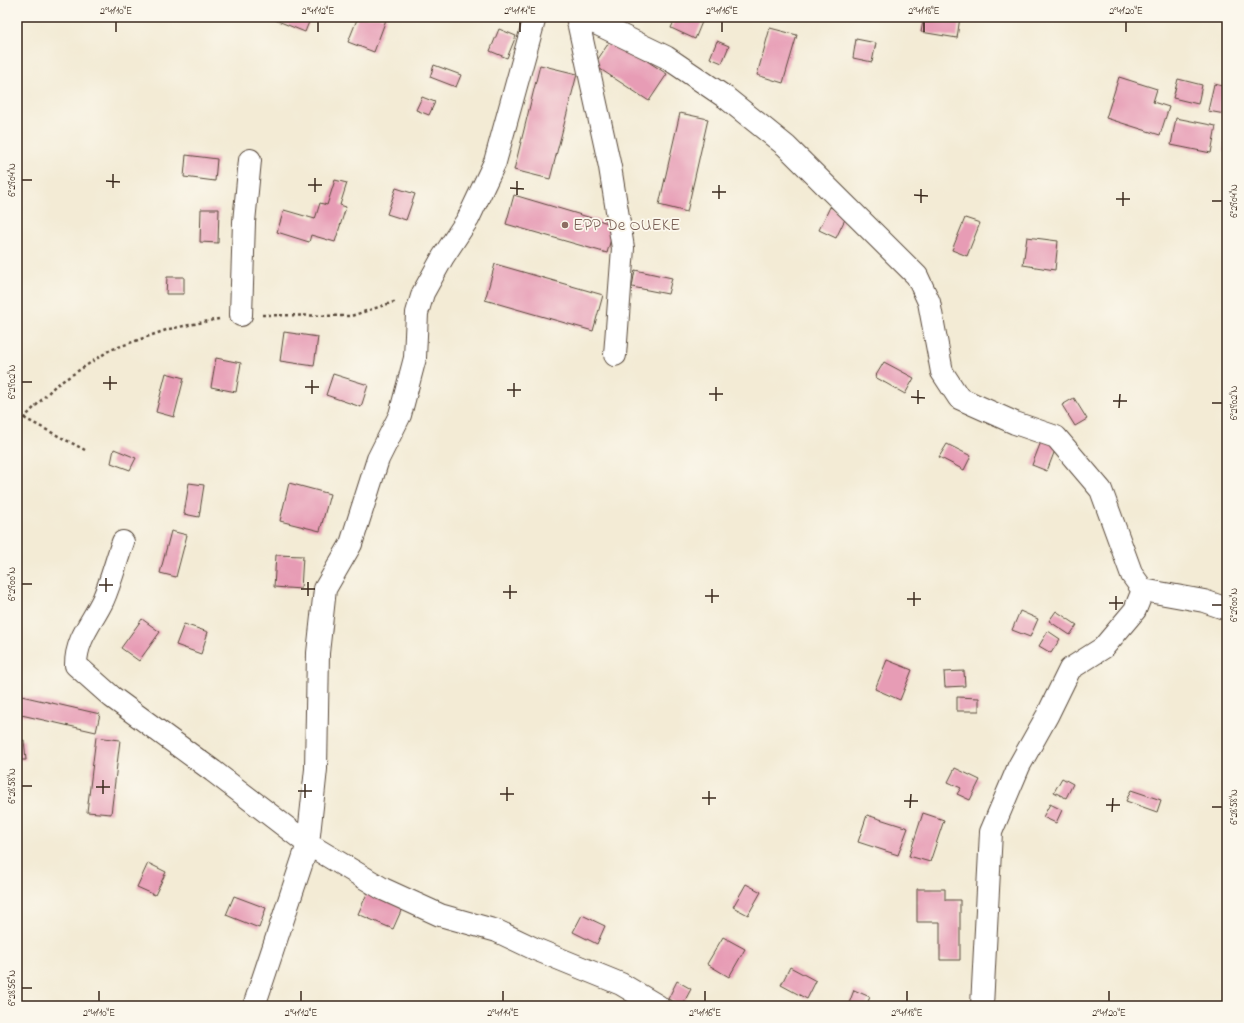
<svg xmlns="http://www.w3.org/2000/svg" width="1244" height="1023" viewBox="0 0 1244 1023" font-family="'Indie Flower',sans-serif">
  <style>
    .building { fill: #e79cb5 }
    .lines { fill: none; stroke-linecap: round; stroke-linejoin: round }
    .minor-casing { stroke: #574739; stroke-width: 24 }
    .path { stroke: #574739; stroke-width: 2.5; stroke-dasharray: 3 3; stroke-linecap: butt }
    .minor { stroke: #fff; stroke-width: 22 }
    .ticks { fill: none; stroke: #3b2a1e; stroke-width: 1.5 }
    .education-dot { fill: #8d6e63; stroke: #fbf7ec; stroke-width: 1.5 }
    .labels { text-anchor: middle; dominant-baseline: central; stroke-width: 3.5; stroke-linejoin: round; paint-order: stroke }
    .education-label { font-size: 17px; fill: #785e54; stroke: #fbf7ec; text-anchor: start }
    .neatline { fill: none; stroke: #3b2a1e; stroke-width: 1.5 }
    .ticks-label { font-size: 10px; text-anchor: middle; fill: #3b2a1e }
  </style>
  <rect width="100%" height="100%" fill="#fbf7ec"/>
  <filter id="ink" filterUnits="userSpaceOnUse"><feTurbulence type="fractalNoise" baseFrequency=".025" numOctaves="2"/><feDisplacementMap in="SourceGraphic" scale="8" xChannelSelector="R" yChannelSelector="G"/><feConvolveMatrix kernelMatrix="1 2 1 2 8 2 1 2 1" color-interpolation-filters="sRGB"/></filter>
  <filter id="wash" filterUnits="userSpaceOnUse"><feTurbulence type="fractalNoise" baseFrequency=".012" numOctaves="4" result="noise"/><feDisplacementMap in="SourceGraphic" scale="16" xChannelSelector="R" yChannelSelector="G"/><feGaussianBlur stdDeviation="0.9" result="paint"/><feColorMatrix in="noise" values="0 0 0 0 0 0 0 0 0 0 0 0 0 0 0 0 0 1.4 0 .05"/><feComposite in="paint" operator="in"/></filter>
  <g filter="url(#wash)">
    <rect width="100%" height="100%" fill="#f3ebd5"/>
    <g id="blocks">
      <path class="building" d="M268,17H311L305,32Z
        M358,17H387L374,52L348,42Z
        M676,17H704L695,39L671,28Z
        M924,17H960L957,38L921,32Z
        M770,28L797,35L783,83L757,75Z
        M499,29L516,36L507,58L490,51Z
        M612,38L667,74L649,101L594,65Z
        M856,39L876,43L872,62L853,58Z
        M717,41L729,46L722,63L710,58Z
        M434,65L461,75L456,87L430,77Z
        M540,65L577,74L550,179L514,170Z
        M1119,77L1157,89L1153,102L1169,107L1160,135L1106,118Z
        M1178,79L1202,85L1198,104L1173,98Z
        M1214,84L1227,87V104L1225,114L1208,111Z
        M422,97L435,102L429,115L416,110Z
        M680,113L708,119L687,212L659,205Z
        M1176,118L1216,126L1211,153L1171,145Z
        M1226,134H1227V152L1223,151Z
        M186,155L217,159L215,181L184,177Z
        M335,180L347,183L340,205L346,207L335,242L311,235L309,242L277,232L284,210L315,219L320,203L327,205Z
        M396,188L415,194L406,220L387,214Z
        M514,195L615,225L607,253L506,224Z
        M830,207L847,215L836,238L819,230Z
        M201,209H219L218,243L200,242Z
        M965,218L980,223L967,256L952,250Z
        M1027,237L1058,241L1055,270L1023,265Z
        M495,264L603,295L593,331L485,300Z
        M635,270L672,278L668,294L632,287Z
        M167,277H184V294H166Z
        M284,332L318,337L314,366L280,361Z
        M216,358L241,363L236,392L211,387Z
        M884,362L914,378L905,394L875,377Z
        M166,373L184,378L174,417L156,412Z
        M333,374L368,385L361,407L326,395Z
        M1074,398L1087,419L1075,426L1062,405Z
        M1042,439L1057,445L1047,471L1032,465Z
        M947,444L971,456L964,470L939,457Z
        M114,449L136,458L130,470L111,463Z
        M189,483L204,485L199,517L184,514Z
        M289,483L330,494L320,531L280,521Z
        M171,531L187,535L176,577L160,573Z
        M276,555L303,556L301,589L274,587Z
        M1020,611L1038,619L1030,637L1012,630Z
        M1056,611L1077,625L1070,635L1049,621Z
        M142,619L160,632L139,661L121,648Z
        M184,624L208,632L201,654L176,645Z
        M1048,631L1060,639L1051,653L1039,646Z
        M887,660L912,670L900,700L875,689Z
        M964,671L965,686L945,687L944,672Z
        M17,695L100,714L96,732L17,714Z
        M957,697L979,698V711H957Z
        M96,737L120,740L111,814L87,812Z
        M24,740L26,760H17V741Z
        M955,768L980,780L970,800L957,794L961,788L948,782Z
        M1062,778L1073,784L1066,798L1054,792Z
        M1131,790L1161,800L1157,812L1126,801Z
        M1050,804L1062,810L1056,823L1043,817Z
        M923,813L944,820L930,862L909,856Z
        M867,815L908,828L898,855L858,842Z
        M148,863L166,872L155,895L137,887Z
        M746,884L761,892L748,915L733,907Z
        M370,887L405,902L393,929L358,914Z
        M917,889H945V900H960V960H940V922H917Z
        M234,896L266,908L259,928L226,915Z
        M582,915L605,926L597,944L573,932Z
        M723,937L745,949L729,977L707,964Z
        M790,967L816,981L807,999L781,985Z
        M677,981L691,989L682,1006L668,999Z
        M854,990L870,997L866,1006H848Z"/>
    </g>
  </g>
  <g filter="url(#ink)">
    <use href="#blocks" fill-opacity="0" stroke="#574739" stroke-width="1"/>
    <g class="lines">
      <defs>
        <path id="minor" d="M577,17L610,167L623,248L615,355
          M583,17L666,57L725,97L786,146L917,276L929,302L942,372L959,398L1015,423L1056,437L1101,490L1132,575L1143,590
          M241,315L244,222L250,160
          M123,542C116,561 111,582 103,600C92,623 76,639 76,665L112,697L213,771L308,844L383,889L440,915L497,931L535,949L621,984L658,1006
          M254,1006L308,844L316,769L318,653L325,589L351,544L378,459L400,415L415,358L417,313L423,293L443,257L468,219L495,162L535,17
          M982,1006L991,832L1019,766L1047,716L1070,669L1103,648L1135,610L1143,590L1204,601L1227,609"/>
      </defs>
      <use href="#minor" class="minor-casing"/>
      <path class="path" d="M262,315L351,316L397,301
        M24,418L85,450
        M17,429L24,418L55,386L110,350L169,329L219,319"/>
      <use href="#minor" class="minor"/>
    </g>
  </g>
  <path class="ticks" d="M116,32V22M318,32V22M520,32V22M722,32V22M924,32V22M1126,32V22M22,180H32M106,181L120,182M308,185H322M113,188V174M510,188L524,189M315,192V178M712,192H726M517,195V181M914,195L928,196M719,199V185M1116,199H1130M1212,201H1222M921,203V189M1123,206V192M22,382H32M103,383H117M305,387H319M110,390V376M507,390H521M312,394V380M709,394H723M514,397V383M911,397L925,398M716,401V387M1113,401H1127M1212,403H1222M918,404V390M1119,408L1120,394M22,584H32M99,585H113M301,589H315M106,592V578M503,592H517M308,596V582M705,596H719M510,599V585M907,599H921M712,603V589M1109,603H1123M1212,605H1222M914,606V592M1116,610V596M22,786H32M96,787H110M298,791H312M103,794V780M500,794H514M305,798V784M702,798H716M507,801V787M904,801H918M709,805V791M1106,805H1120M1212,807H1222M910,808L911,794M1112,812L1113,798M22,988H32M99,1001V991M301,1001V991M503,1001V991M705,1001V991M907,1001V991M1109,1001V991"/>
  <circle class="education-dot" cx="565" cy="225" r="4"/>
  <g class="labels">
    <g class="education-label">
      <text x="573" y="225">EPP De OUEKE</text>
    </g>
  </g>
  <rect width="1244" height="1023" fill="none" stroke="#fbf7ec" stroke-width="44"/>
  <rect x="22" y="22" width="1200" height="979" class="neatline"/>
  <g class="ticks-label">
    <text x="116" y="14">2°41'10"E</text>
    <text x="318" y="14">2°41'12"E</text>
    <text x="520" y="14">2°41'14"E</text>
    <text x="722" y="14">2°41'16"E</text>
    <text x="924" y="14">2°41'18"E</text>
    <text x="1126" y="14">2°41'20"E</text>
    <text transform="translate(11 180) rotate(-90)" y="4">6°29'04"N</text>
    <text transform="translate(1233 201) rotate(-90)" y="4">6°29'04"N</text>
    <text transform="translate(11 382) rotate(-90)" y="4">6°29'02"N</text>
    <text transform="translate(1233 403) rotate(-90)" y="4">6°29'02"N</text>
    <text transform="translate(11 584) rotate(-90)" y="4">6°29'00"N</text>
    <text transform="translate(1233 605) rotate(-90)" y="4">6°29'00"N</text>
    <text transform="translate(11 786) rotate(-90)" y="4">6°28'58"N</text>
    <text transform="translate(1233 807) rotate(-90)" y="4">6°28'58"N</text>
    <text transform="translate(11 988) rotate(-90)" y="4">6°28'56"N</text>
    <text x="99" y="1016">2°41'10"E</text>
    <text x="301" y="1016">2°41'12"E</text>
    <text x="503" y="1016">2°41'14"E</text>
    <text x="705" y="1016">2°41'16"E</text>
    <text x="907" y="1016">2°41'18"E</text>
    <text x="1109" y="1016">2°41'20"E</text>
  </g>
</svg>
